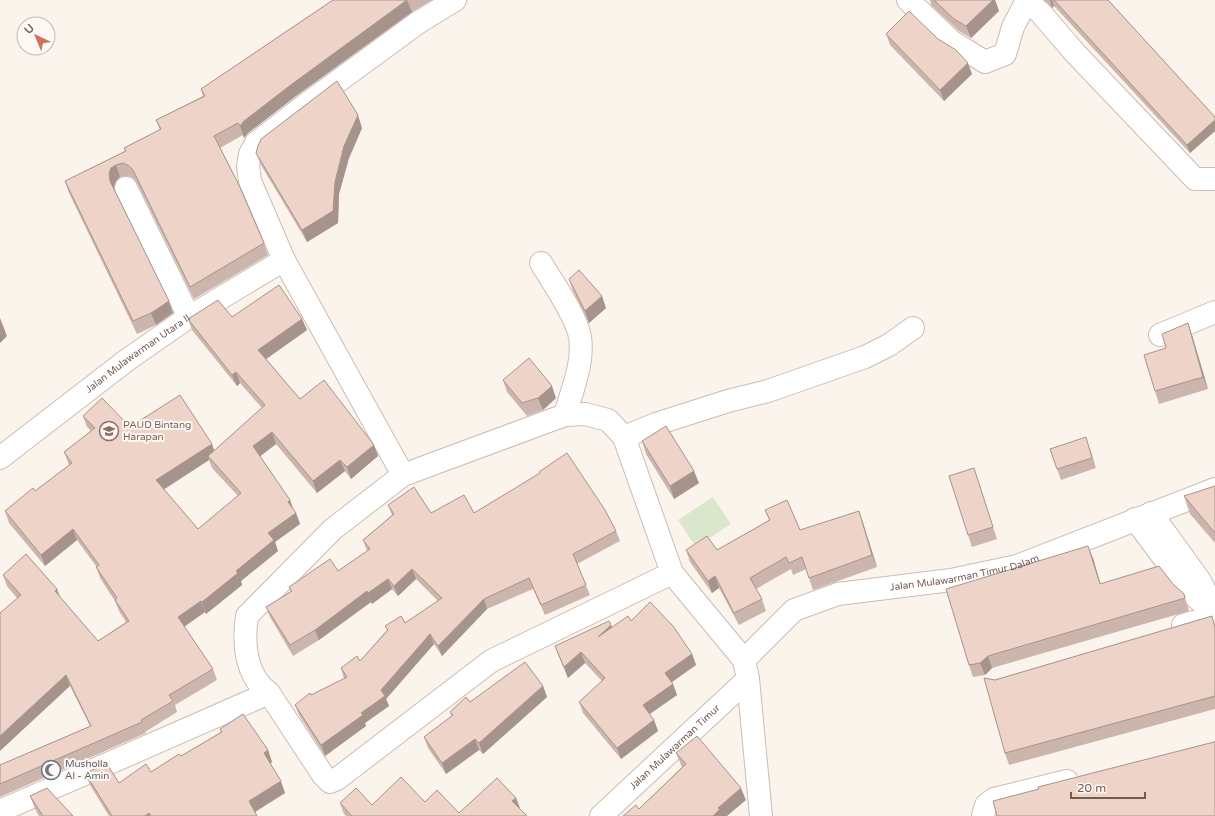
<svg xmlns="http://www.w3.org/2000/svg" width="1215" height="816" viewBox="0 0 1215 816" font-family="'Varela Round',sans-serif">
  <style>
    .green { fill: #dae7cc }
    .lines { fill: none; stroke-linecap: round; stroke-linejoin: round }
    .minor-casing { stroke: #ccbcb3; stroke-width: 24 }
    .minor { stroke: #fff; stroke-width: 22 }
    .wall { fill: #ccb5ac; fill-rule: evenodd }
    .shaded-wall { fill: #a6948c }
    .building { fill: #edd3c8; stroke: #a6948c }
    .labels { text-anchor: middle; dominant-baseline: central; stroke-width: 4; stroke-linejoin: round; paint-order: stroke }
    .street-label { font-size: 10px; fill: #735a52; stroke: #fdf8f3 }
    .education-label { font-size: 10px; fill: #785e54; stroke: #fdf8f3; text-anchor: start }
    .worship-label { font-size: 10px; fill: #5b616d; stroke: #fdf8f3; text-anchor: start }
  </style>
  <rect width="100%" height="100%" fill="#fbf4ed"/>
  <path class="green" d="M713,497L731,524L696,547L678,520Z"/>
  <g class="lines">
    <defs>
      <g id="minor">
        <path d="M908,0L951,41L985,62L1005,54L1013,27L1026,2L1039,11L1075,53L1195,179H1215"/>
        <path d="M126,188L189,317"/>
        <path d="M541,263C552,281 577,317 580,337C584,363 572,390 565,415"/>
        <path d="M1160,335L1215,312"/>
        <path d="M624,437L656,424L728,401L768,391L865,357L889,345L913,328"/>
        <path id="s1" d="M0,458L127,360L189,317L284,260"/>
        <path d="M403,475L284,260L250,181L248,166L250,154L256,143L304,106L419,22L455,0"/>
        <path d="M1151,513L1200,581L1213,607"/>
        <path d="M1135,519L1187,589L1215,614"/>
        <path d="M672,573L491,661L337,779L330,782L323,775L269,693C245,676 243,642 247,616L333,529L403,475L565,415L585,414L608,420L624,437L672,573L744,660"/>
        <path d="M1183,625L1215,616"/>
        <path d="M0,811L269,693"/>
        <path id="s2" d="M601,816L748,679"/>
        <path id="s3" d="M761,816L748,679L744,660L794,610L838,594L951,580L1017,566L1215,489"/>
        <path d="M983,816L986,805L994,799L1067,781"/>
      </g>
    </defs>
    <use href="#minor" class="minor-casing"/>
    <use href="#minor" class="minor"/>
  </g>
  <path class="wall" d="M333,0H432L412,12L296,96L248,133L244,138L243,135L220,148L264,243L268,255L194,299L137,183L133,178L127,176L120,177L116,181L114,187V189L173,313L156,325L137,334L69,193L65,181L125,151L124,148L160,130L156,120L203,96L201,89Z
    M930,0H995L999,11L971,38L959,31L931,5Z
    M1043,0H1108L1215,117V131L1190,153L1054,6L1052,8Z
    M886,34L972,74L944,101L890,45Z
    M362,128L349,158L339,194L338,223L307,242L261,165L256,153Z
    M569,279L606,308L589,323L573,291Z
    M232,317L302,319L307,330L266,359L300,399L374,445L378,456L351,479L345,471L317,493L276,444L260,456L290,500L293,510L296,513L300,524L275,542L278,551L241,581L242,585L206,614L205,612L184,627L213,669L217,680L175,705L177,712L145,732L146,733L0,797V765L90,726L70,686L17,598L7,586L3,575L57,589L59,596L98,641L126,622L119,611L115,601L100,578L96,566L77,540L45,566L9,523L5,511L35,491L69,465L64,452L91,431L87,427L83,416L130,427L214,451L262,408L240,383L237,386L192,330L188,319ZM209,460L212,468L238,496L198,529L164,489Z
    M1188,323L1192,335L1208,389L1159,404L1155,391L1166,348Z
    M503,380L556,398L543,410L527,416L507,392Z
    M642,441L699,483L674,499L646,454Z
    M1090,448L1096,468L1061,480L1057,469Z
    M974,468L997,539L972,547L968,535Z
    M539,472L616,531L620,541L577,564L590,595L545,615L533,589L487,609L442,656L434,644L386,699L389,706L365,723L366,726L325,756L299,715L295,705L311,695L344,679L341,668L360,661L387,630L385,626L405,623L438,601L416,579L398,596L392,589L372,604L371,602L319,640L293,656L270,617L266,607L291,591L289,587L338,571L367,551L363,540L392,515L388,505L431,513H474L539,474Z
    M1215,486V543L1190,514L1184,496Z
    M765,510L800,530L863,523L877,567L813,590L806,569L793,575L791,569L756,589L762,599L766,611L739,625L719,588L712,593L690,562L686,550H717L769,520Z
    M1093,558L1100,584H1173L1184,594L1189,611L992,668L985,675L973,677L969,665Z
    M1212,616L1215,624V709L1009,765L1005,753L995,680Z
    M631,621L692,654L696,665L672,682L677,695L649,714L654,720L658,731L621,759L583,713L579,702L602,681L585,663L568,678L559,657L555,646L611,625L612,627Z
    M543,686L547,697L483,754L479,750L446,774L428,748L424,737L452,717L450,712L470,702Z
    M220,729L268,750L272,762L270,764L285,793L255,812L257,816H109L90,785L85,773L119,783L151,772L181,756L221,732Z
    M676,753L746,800L639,809L682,767L681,765Z
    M30,796L73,816H39L35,809Z
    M516,798L520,809L527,816H346L344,814L340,803L372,805L425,802L459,813Z"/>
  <path class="shaded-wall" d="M407,0L412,12L296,96L248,133L244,138L240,126L244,121L292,84Z
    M993,0H995L999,11L971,38L966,26Z
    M1050,0H1052L1054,6L1052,8Z
    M968,63L972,74L944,101L940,90Z
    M358,115L362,128L349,158L339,194L338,223L307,242L302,230L335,182L344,146Z
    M1215,120V131L1190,153L1187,145Z
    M116,165L120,177L116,181L114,187L115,193L110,181L109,174L111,168Z
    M602,296L606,308L589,323L585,311Z
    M169,301L173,313L156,325L151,313Z
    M0,318L7,336L0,343Z
    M302,319L307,330L262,362L258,350Z
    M1188,323L1192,335L1208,389L1203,377Z
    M236,372L240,383L237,386L232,375Z
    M552,386L556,398L543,410L538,398Z
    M272,432L276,444L258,458L253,446Z
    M212,444L216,455L208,456L209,460L160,492L156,480Z
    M374,445L378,456L351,479L347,467Z
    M340,460L345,471L317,493L313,481Z
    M694,471L699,483L674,499L670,486Z
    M290,500L294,511L288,502Z
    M859,511L863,523L877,567L872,555Z
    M296,513L300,524L275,542L278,551L241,581L242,585L206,614L202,602L236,571L268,533Z
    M73,529L77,540L45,566L41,555Z
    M1088,546L1093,558L1104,596L1100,584Z
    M412,569L416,579L398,596L394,586Z
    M715,576L719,588L712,593L708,581Z
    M388,579L392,589L372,604L368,593Z
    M57,589L61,600L55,591Z
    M367,591L371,602L319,640L315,630Z
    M484,599L487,609L442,656L438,646Z
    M201,601L205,612L182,628L178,617Z
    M611,625L615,636L598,637Z
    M430,634L434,644L386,699L389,706L365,723L366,726L325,756L321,745L361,713Z
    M581,652L585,663L568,678L564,667Z
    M692,654L696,665L669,684L665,673Z
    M988,656L992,668L985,675L980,663Z
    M66,675L70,686L0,751V736Z
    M673,684L677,695L647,716L643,705Z
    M543,686L547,697L483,754L479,743Z
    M654,720L658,731L621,759L617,748Z
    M475,739L479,750L446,774L442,763Z
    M268,750L272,762L268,765L264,753Z
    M281,781L285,793L253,813L249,801Z
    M741,788L746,800L727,816H713L718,808Z
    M516,798L520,808L516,812L512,801Z
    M149,813L150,816H145Z"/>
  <path class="building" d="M333,0H407L292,84L244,121L240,126L238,123L214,136L239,185L264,243L190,287L133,170L129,166L123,163L116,165L111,168L109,174L110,181L169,301L151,313L133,321L65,181L126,151L124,148L161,129L156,120L205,96L201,89Z
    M934,0H993L966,26L954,19Z
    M1054,0H1108L1215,117V120L1187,145Z
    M909,11L938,39L956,50L968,63L940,90L886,34Z
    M337,81L358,115L344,146L335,182L333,211L302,230L256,153L258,146L261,139Z
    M579,270L602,296L585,311L569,279Z
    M279,285L302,319L258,350L300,399L324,380L374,445L347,467L340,460L313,481L272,432L253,446L290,500L288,502L296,513L268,533L274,540L236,571L238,573L202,602L201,601L178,617L213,669L169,695L173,701L141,720L142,722L0,784V765L91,726L66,675L0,736V613L21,595L3,575L26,554L57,589L55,591L98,641L129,621L115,600L117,598L96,567L99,565L73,529L41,555L5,511L33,488L35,491L72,463L64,452L95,428L83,416L102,398L130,427L180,395L212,444L156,480L198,529L241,493L208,456L265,405L236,372L232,375L188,319L218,300L232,317Z
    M1188,323L1203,377L1155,391L1144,355L1166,348L1162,334Z
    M529,358L552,386L538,398L522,403L503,380Z
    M666,426L694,471L670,486L642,441Z
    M1086,437L1092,458L1057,469L1050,449Z
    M567,453L605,510L616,531L573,554L586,585L541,605L529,578L484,599L438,646L430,634L381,690L385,696L361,713L363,715L321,745L295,705L310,693L311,695L347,677L341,668L357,656L360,661L388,630L385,626L401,616L405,623L442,598L412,569L394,586L388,579L368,593L367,591L315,630L290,645L266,607L292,591L289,587L330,559L338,571L370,549L363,540L394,514L388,505L414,487L431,513L464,495L474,513L540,473L539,472Z
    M974,468L993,527L968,535L949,476Z
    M1215,486V533L1184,496Z
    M787,500L800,530L859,511L872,555L809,578L802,557L789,563L786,557L750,578L762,599L734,613L715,576L708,581L686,550L707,536L717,550L770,520L765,510Z
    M1088,546L1100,584L1159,566L1173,584L1184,594L1185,598L988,656L980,663L969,665L946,589Z
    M650,602L673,626L692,654L665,673L673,684L643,705L654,720L617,748L579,702L605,678L581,652L564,667L555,646L609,621L611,625L598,637L628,616L631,621Z
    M1212,616L1215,627V696L1005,753L984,678L995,680Z
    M525,662L543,686L479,743L475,739L442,763L424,737L453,715L450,712L466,697L470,702Z
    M243,714L268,750L264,753L281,781L249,801L257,816H151L149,813L145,816H112L85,773L107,764L119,783L146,764L151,772L179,754L181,756L222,732L220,729Z
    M697,736L741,788L718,808L720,809L713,816H623L636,805L639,809L686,764L676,753Z
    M1215,741V816H997L993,801L1039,789L1038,787L1214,742Z
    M401,777L425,802L437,790L459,813L497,778L516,798L512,801L527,816H352L340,803L356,788L372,805Z
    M47,788L73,816H43L30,796Z"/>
  <defs>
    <symbol id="school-ring" viewBox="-11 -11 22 22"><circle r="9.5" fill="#fdf8f3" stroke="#8d6e63" stroke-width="1.5"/><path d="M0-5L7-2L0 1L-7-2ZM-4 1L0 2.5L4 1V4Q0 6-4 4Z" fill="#8d6e63"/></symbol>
    <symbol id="mosque-ring" viewBox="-11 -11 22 22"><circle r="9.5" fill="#fdf8f3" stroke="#6b7280" stroke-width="1.5"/><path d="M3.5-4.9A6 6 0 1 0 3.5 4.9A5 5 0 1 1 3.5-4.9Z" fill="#6b7280"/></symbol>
  </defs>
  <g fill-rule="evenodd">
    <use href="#school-ring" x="98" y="420" width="22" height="22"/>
    <use href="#mosque-ring" x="40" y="759" width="22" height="22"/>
  </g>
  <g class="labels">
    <g class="street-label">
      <text stroke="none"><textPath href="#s1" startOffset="173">Jalan Mulawarman Utara II</textPath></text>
      <text stroke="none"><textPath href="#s3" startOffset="403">Jalan Mulawarman Timur Dalam</textPath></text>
      <text stroke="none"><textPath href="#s2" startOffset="101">Jalan Mulawarman Timur</textPath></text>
    </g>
    <g class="education-label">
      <text x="123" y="425">PAUD Bintang<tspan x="123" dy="12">Harapan</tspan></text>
    </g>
    <g class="worship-label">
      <text x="65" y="764">Musholla<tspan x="65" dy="12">Al - Amin</tspan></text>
    </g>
  </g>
  <g transform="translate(36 36) rotate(316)"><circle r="19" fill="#fdf8f3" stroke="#c6b9b3"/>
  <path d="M0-3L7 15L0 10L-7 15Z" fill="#d47062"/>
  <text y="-6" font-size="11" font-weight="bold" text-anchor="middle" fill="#735a52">U</text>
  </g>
  <path d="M1071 792v6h74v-6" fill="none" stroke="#735a52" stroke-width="2"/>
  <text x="1077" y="792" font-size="12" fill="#735a52" stroke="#fdf8f3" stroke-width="3" paint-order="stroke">20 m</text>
</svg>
